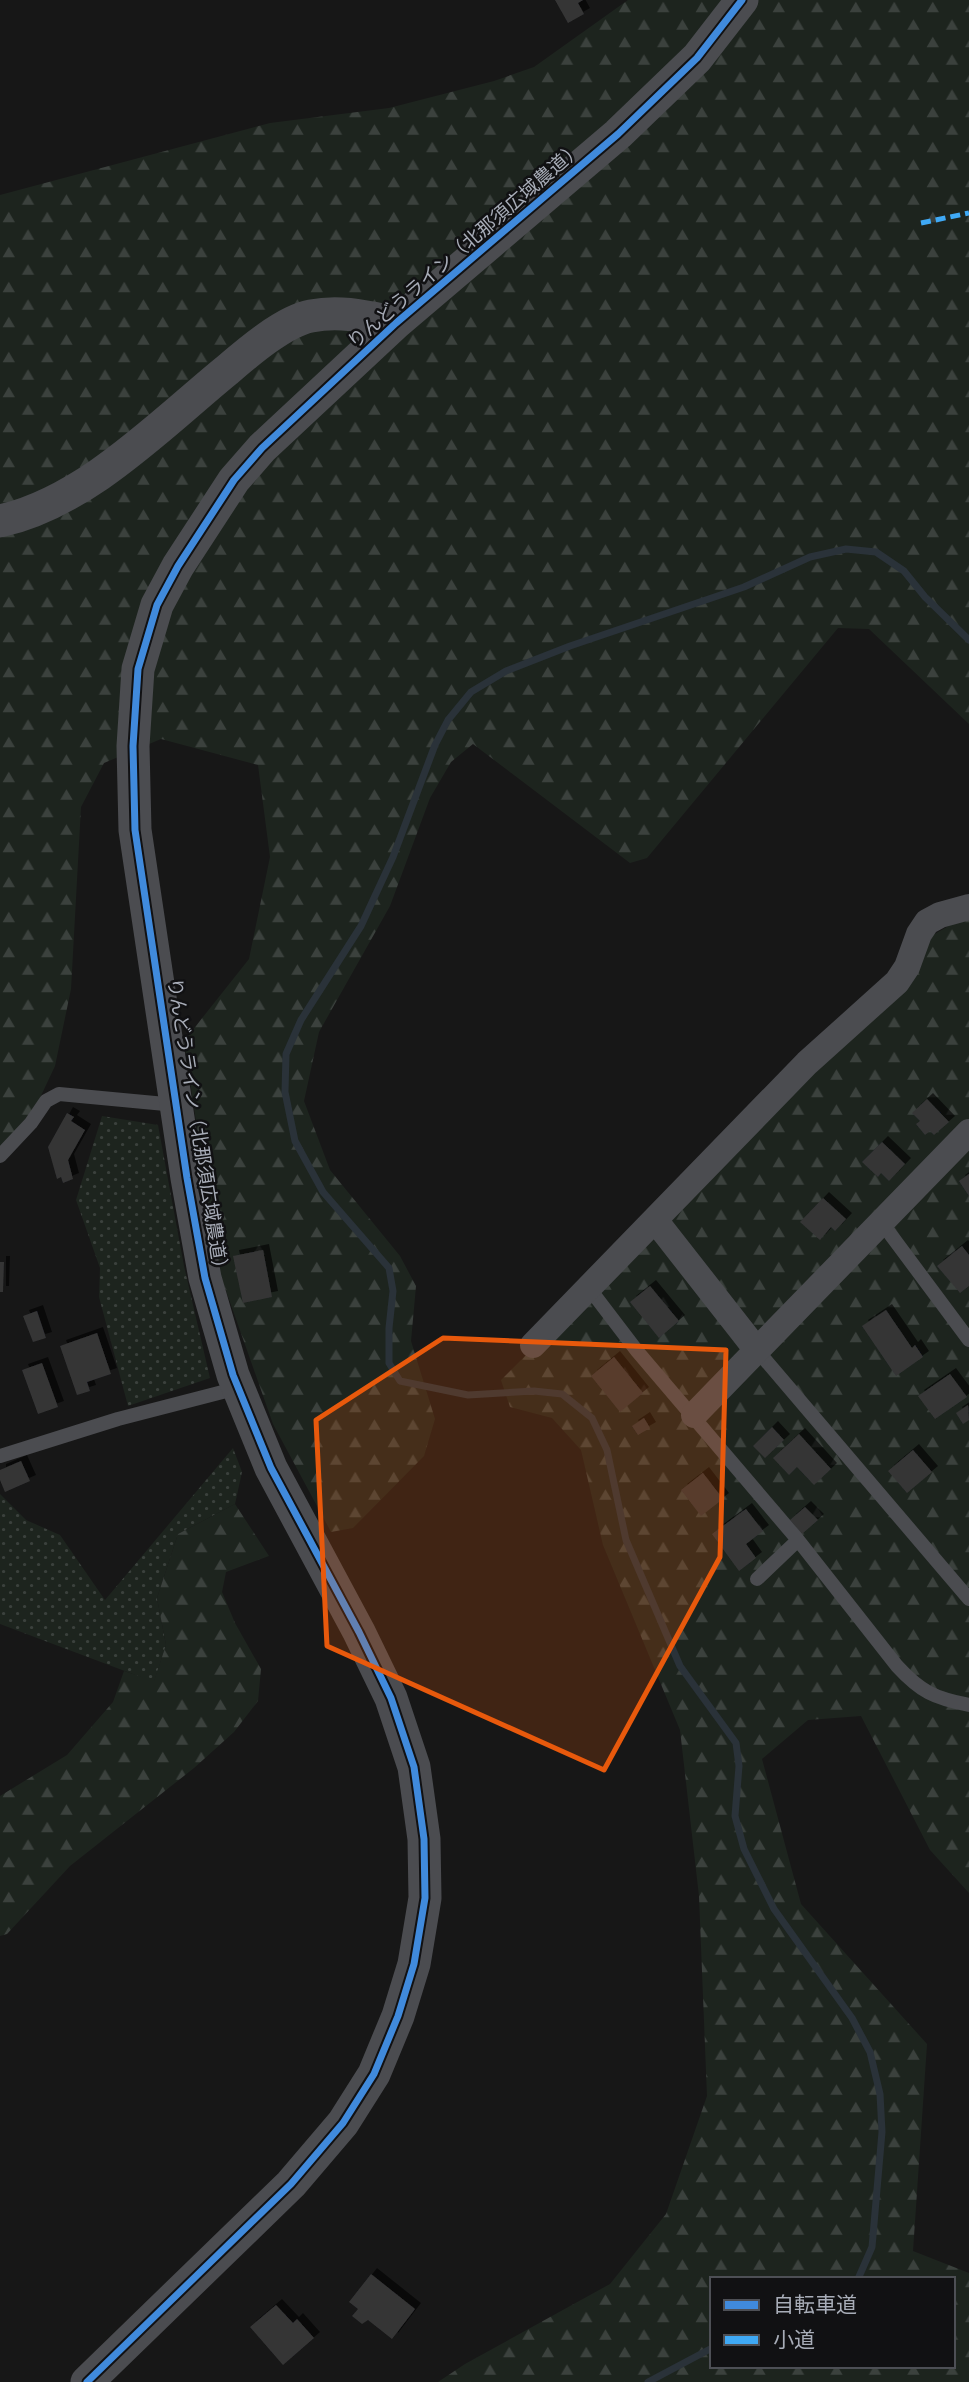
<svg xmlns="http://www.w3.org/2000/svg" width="969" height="2382" viewBox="0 0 969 2382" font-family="Inter,'Noto Sans JP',sans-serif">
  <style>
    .grass { fill: url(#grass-dots) }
    .forest { fill: url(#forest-firs); fill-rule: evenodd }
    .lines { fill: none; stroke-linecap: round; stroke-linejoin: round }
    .stream { stroke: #2a3239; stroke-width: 7 }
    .building { fill: #353536; filter: url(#shadow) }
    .service { stroke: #4b4c50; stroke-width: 14 }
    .minor { stroke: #4b4c50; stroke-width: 26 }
    .tertiary { stroke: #4b4c50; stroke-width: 33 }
    .quiet { stroke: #3fa9f5; stroke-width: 5; stroke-dasharray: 10 5; stroke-linecap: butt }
    .cycleway-casing { stroke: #111113; stroke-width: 11 }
    .cycleway { stroke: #408adc; stroke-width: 7 }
    .marked { fill: #e8590c; fill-opacity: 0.2; stroke: #e8590c; stroke-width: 5; stroke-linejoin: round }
    .labels { text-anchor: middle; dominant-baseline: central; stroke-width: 5; stroke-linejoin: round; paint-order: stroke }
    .street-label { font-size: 19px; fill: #a8adb8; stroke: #111113 }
  </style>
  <defs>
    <pattern id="grass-dots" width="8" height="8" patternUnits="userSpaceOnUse" patternTransform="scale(1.75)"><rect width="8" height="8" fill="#1d241e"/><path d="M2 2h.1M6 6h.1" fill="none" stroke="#3b413d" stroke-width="1.8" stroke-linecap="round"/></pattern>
    <pattern id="forest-firs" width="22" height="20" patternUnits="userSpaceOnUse" patternTransform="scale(1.75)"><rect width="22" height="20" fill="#1d241e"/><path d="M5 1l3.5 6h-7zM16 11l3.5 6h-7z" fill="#3b413d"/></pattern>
    <filter id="shadow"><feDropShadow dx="6" dy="-6" stdDeviation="0" flood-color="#0009"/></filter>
  </defs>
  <rect width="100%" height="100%" fill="#171717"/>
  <path class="grass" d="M102,1116L158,1125L184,1266L210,1378L128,1406L99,1297L100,1268L76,1200Z
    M233,1448L242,1472L235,1504L178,1534L157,1598L166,1645L154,1682L0,1624V1494L26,1520L60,1535L105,1600Z"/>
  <path class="forest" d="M628,0H969V724L869,629L838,628L647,858L630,863L473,744L451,762L430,798L390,906L319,1032L304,1101L330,1170L400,1256L416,1286L411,1341L435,1419L424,1456L353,1528L331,1532L273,1424L218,1268L184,1041L249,959L270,857L258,765L161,739L104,763L81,807L71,989L55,1066L21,1138L0,1160V195L270,123L389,108L494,81L534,67Z
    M969,919V1893L930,1850L861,1716L808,1720L762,1759L801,1904L927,2044L913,2251L969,2273V2382H438L465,2364L610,2284L666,2214L707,2096L699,1896L680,1730L603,1545L581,1450L552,1418L510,1407L501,1380L824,1058L933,935L952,924ZM712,2279H953V2366H712Z
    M235,1504L269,1556L226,1572L222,1592L235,1623L261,1669L258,1701L234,1732L194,1768L70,1866L7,1934L0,1936V1796L67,1755L113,1702L124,1671L154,1681L166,1645L157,1598L178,1534Z"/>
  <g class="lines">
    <path class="stream" d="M858,2279L872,2247L882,2132L880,2094L870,2052L852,2018L774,1909L744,1849L735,1816L739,1766L736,1743L680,1666L626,1540L607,1450L592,1418L562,1394L534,1391L468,1395L400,1381L389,1363V1328L393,1291L389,1268L323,1192L295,1141L285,1092L286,1054L301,1020L361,926L393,857L435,745L448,720L471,692L506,671L570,646L744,587L810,557L846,549L876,552L904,571L925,597L969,640
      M648,2382L712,2348"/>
  </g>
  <path class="building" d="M555,0H583L578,3L584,14L568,23Z
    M927,1099L949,1122L934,1135L930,1131L925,1135L916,1124L920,1121L912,1113Z
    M67,1113L74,1117L71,1121L85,1130L68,1160L73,1179L63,1183L61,1177L57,1179L48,1147Z
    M882,1142L905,1164L889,1181L881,1173L878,1177L862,1162Z
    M969,1174V1196L959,1181Z
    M823,1198L846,1219L835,1231L831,1227L820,1240L800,1222Z
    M962,1246L969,1255V1286L960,1293L937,1266Z
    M263,1250L272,1297L243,1303L233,1256Z
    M0,1262H4L3,1292H0Z
    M650,1286L679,1321L659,1338L630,1302Z
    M886,1310L912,1348L915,1345L923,1357L896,1376L862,1326Z
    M37,1311L46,1338L33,1342L23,1316Z
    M97,1333L111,1374L87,1382L90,1391L77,1395L60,1346Z
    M614,1357L643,1393L620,1412L591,1376Z
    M42,1363L58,1407L38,1414L22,1370Z
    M950,1374L967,1397L935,1419L918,1396Z
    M968,1405L969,1420L963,1424L956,1413Z
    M644,1418L650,1428L638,1435L632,1426Z
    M772,1427L784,1440L765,1458L753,1446Z
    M799,1434L831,1469L814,1485L797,1467L789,1475L773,1458Z
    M913,1450L932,1472L907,1493L888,1471Z
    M21,1461L30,1481L5,1492L0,1480V1470Z
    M703,1473L723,1499L701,1516L681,1490Z
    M805,1507L818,1520L802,1534L790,1520Z
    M746,1509L763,1531L746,1544L756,1558L739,1571L712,1534Z
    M371,2274L415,2309L392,2339L368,2320L362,2324L352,2316L358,2309L349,2302Z
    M276,2305L293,2323L297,2319L314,2338L283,2365L250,2327Z"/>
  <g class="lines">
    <path class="service" d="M0,1156L31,1123L46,1101L59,1094L176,1105
      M882,1223L969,1340
      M589,1288L637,1351L798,1540L897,1666C921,1692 934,1698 969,1705
      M756,1349L969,1599
      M0,1456L118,1419L238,1388
      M757,1579L798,1540"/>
    <path class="minor" d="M655,1220L756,1349
      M533,1345L807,1063L897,982L907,967L919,934L927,922L940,915L969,907
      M694,1415L969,1132"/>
    <path class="tertiary" d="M0,521C86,502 160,425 226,371C247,353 284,321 311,316C341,310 367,317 396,323
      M87,2382L291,2184L343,2123L374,2074L398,2016L414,1964L425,1898L424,1839L414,1767L391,1698L359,1632L271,1468L233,1375L205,1278L187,1178L135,830L133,746L138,669L157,605L178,566L234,480L262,448L396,323L618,134L697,58L742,0"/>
    <path class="quiet" d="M921,223L969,213"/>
    <defs>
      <path id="cycleway" d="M87,2382L291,2184L343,2123L374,2074L398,2016L414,1964L425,1898L424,1839L414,1767L391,1698L359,1632L271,1468L233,1375L205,1278L187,1178L135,830L133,746L138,669L157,605L178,566L234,480L262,448L396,323L618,134L697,58L742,0"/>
    </defs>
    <use href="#cycleway" class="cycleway-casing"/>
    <use href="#cycleway" class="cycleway"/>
  </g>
  <path class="marked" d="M443,1338L726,1350L720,1557L604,1770L327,1646L316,1420Z"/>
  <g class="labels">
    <g class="street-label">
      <text transform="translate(465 245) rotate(-41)">りんどうライン（北那須広域農道）</text>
      <text transform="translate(198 1128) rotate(81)">りんどうライン（北那須広域農道）</text>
    </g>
  </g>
  <rect x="710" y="2277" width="245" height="91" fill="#111113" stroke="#4d4f55" stroke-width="2"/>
  <rect x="724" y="2300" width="35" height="10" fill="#408adc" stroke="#4d4f55" stroke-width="2"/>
  <text x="773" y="2312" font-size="21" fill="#a8adb8">自転車道</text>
  <rect x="724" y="2335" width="35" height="10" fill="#3fa9f5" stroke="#4d4f55" stroke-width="2"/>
  <text x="773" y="2347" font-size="21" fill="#a8adb8">小道</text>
</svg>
